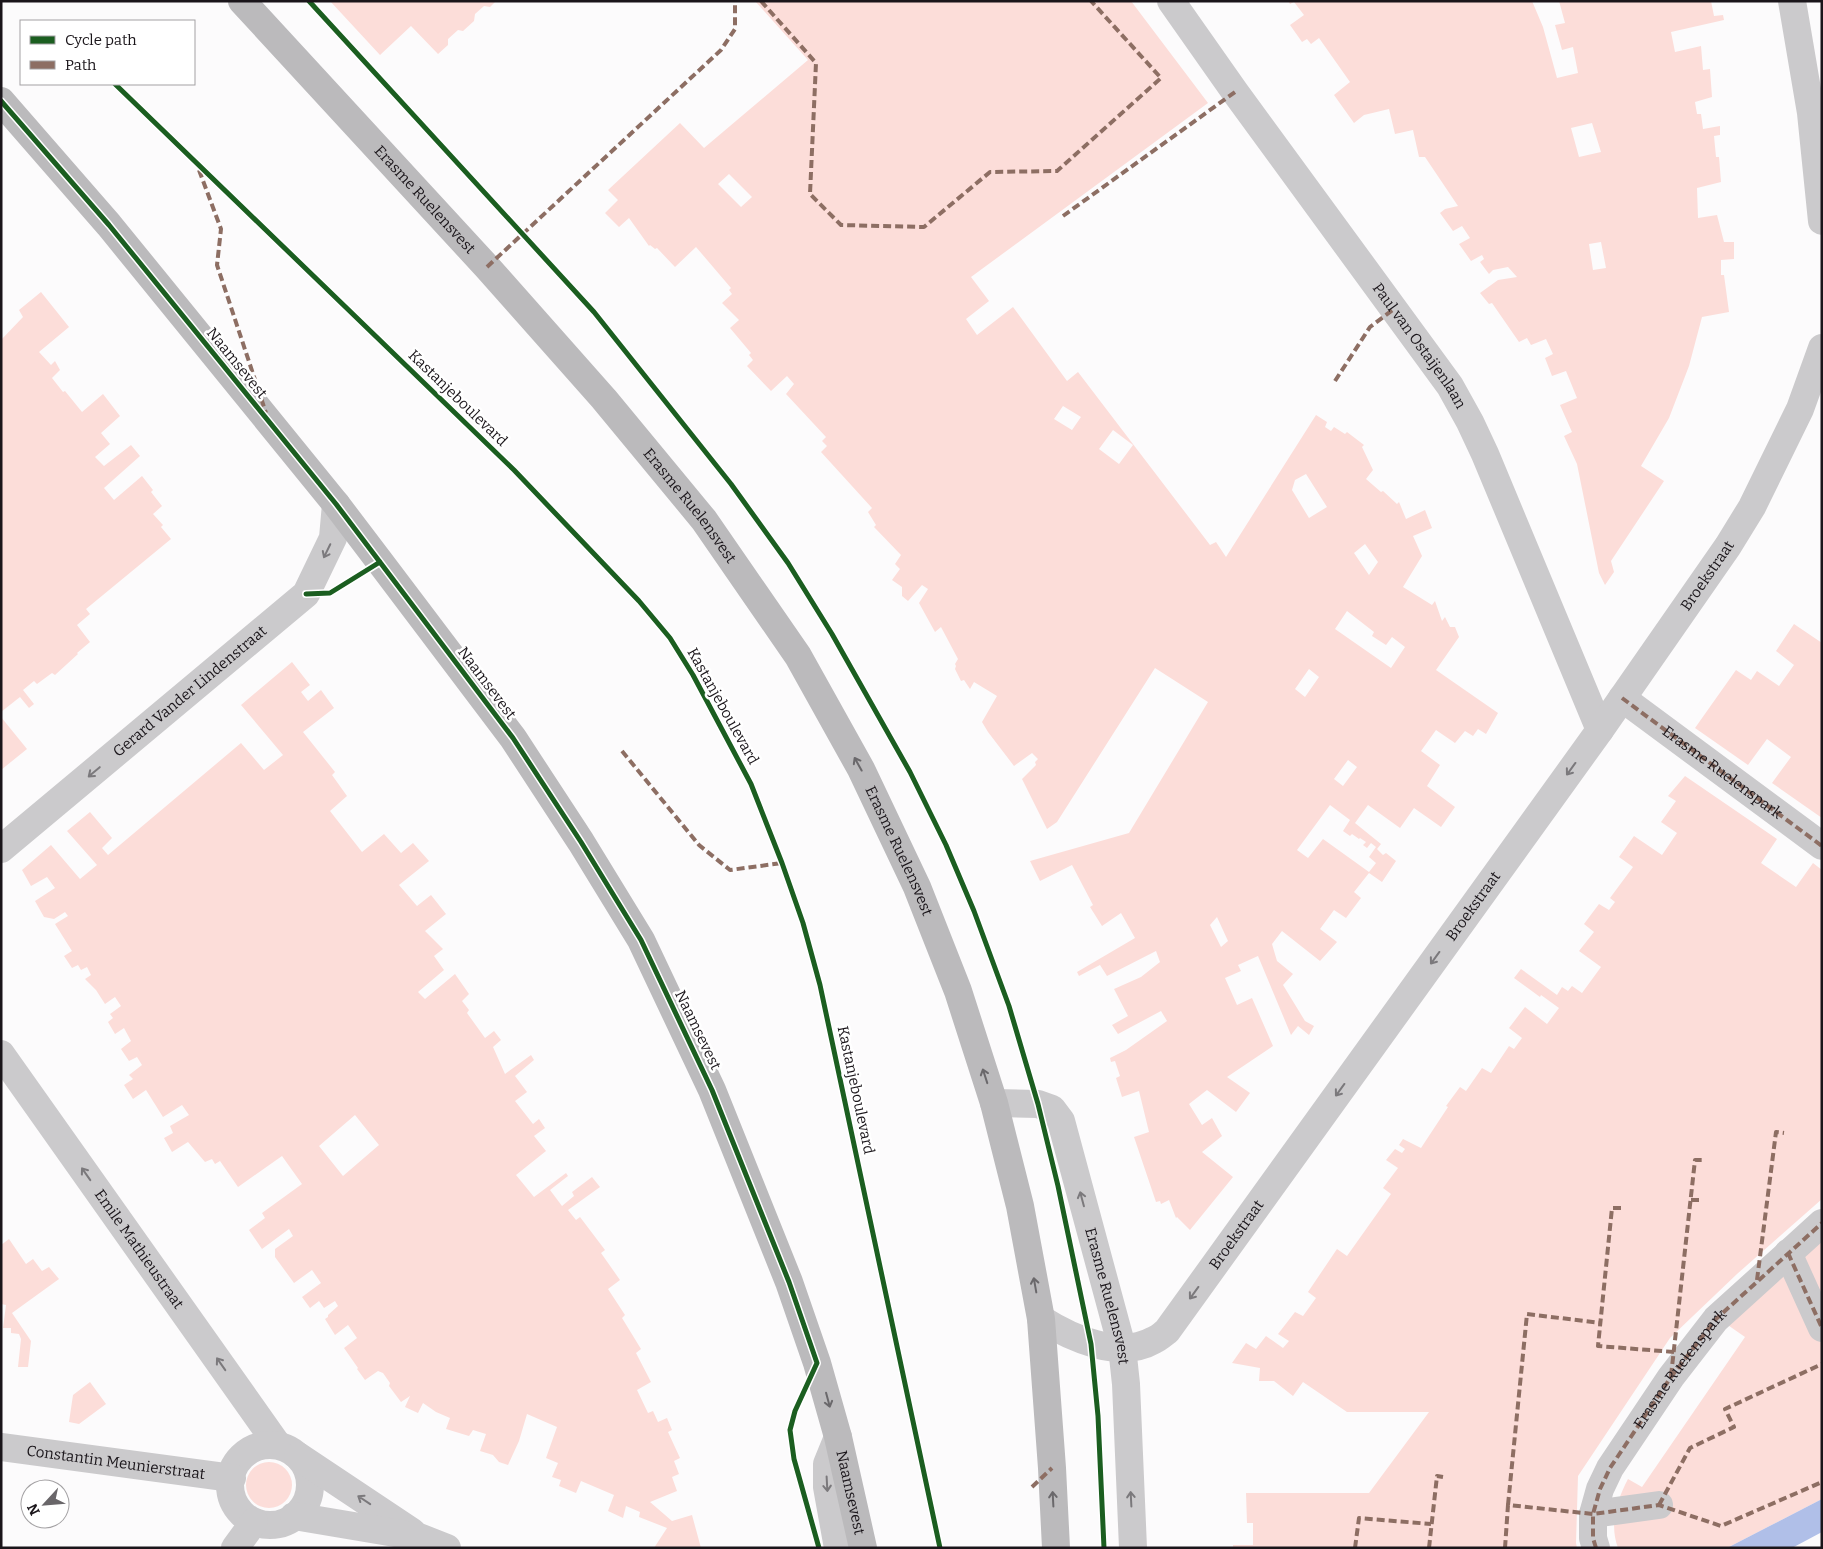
<svg xmlns="http://www.w3.org/2000/svg" width="1823" height="1549" viewBox="0 0 1823 1549" font-family="Bitter,serif">
  <style>
    .green { fill: #fcddd9; fill-rule: evenodd }
    .water { fill: #b0bfe8 }
    .lines { fill: none; stroke-linecap: round; stroke-linejoin: round }
    .minor { stroke: #cbcacc; stroke-width: 28 }
    .major { stroke: #bbbabc; stroke-width: 28 }
    .quiet { stroke: #8d6e63; stroke-width: 4; stroke-dasharray: 8 4; stroke-linecap: butt }
    .cycleway-casing { stroke: #fff; stroke-width: 8 }
    .cycleway { stroke: #1b5e20; stroke-width: 5 }
    .oneway { stroke: #7b797c }
    .oneway2 { stroke: #6a686b }
    .labels { text-anchor: middle; dominant-baseline: central; stroke-width: 5; stroke-linejoin: round; paint-order: stroke }
    .street-label { font-size: 15px; fill: #1a151a; stroke: #fff }
  </style>
  <rect width="100%" height="100%" fill="#fcfbfc"/>
  <path class="green" d="M330,1H496L490,7L484,6L475,14L474,21L463,31L458,30L448,39V45L438,54L411,26L380,55Z
    M755,1H1131L1208,103L971,277L989,301L966,319L977,335L1013,307L1067,381L1078,372L1210,545L1216,542L1226,557L1316,415L1327,422L1325,427L1331,431L1334,427L1345,434L1347,432L1364,445L1362,447L1373,470L1366,479L1381,492L1383,491L1397,504L1399,502L1406,519L1425,510L1432,528L1413,536L1422,556L1403,587L1432,605L1435,601L1442,621L1445,617L1450,627H1455L1459,637L1436,670L1498,713L1486,734L1478,729L1473,736L1465,731L1455,743L1436,730L1421,751L1440,765L1427,786L1455,807L1441,827L1414,808L1400,828L1368,805L1355,823L1381,844L1377,849L1383,855L1386,853L1396,861L1382,882L1369,873L1354,892L1361,898L1346,918L1334,910L1320,929L1337,942L1320,961L1282,931L1272,944L1277,961L1293,974L1283,985L1305,1021L1314,1026L1309,1035L1298,1026L1291,1035L1258,956L1238,965L1241,971L1225,978L1237,1005L1252,998L1273,1046L1227,1077L1250,1093L1236,1112L1207,1090L1189,1104L1202,1125L1212,1118L1222,1136L1202,1152L1233,1177L1190,1230L1177,1217L1176,1218L1169,1200L1161,1204L1160,1201L1156,1202L1134,1137L1149,1132L1139,1091L1122,1097L1116,1078L1120,1076L1115,1061L1111,1062L1110,1058L1126,1050L1167,1021L1161,1011L1118,1034L1112,1025L1128,1016L1114,989L1141,977L1160,962L1156,951L1107,976L1100,965L1079,976L1077,972L1135,938L1121,913L1102,926L1090,907L1093,905L1072,865L1040,881L1030,861L1129,833L1208,702L1155,668L1057,822L1047,829L1022,779L1036,765L1035,762L1038,759L1032,753L1014,766L988,732L982,722L997,696L974,682L970,689L964,680L961,681L955,669L956,666L955,664L958,659L941,627L935,632L919,603L928,589L922,585L908,601L902,596V587L892,580L900,569L895,564L901,555L874,527L876,525L868,512L872,508L821,452L827,446L822,441L826,437L786,394L794,384L787,376L771,391L747,366L753,360L749,355L751,353L730,328L739,320L722,303L732,294L729,290L731,288L696,247L675,267L657,248L655,249L650,245L649,246L629,218L619,227L605,213L618,200L608,190L680,123L704,148L808,60ZM729,174L752,197L741,207L718,184ZM1063,406L1081,417L1072,430L1054,419ZM1113,430L1133,445L1119,464L1099,449ZM1306,474L1327,507L1309,518L1292,490L1295,480ZM1365,544L1378,562L1369,575L1354,553ZM1347,611L1374,632L1372,636L1386,645L1392,637L1405,647L1391,668L1335,629ZM1309,669L1319,677L1305,697L1295,689ZM1348,760L1357,767L1343,786L1334,779ZM1330,805L1350,820L1343,831L1350,836L1352,834L1359,839L1360,838L1366,842L1363,845L1367,848L1371,843L1376,847L1369,857L1376,863L1369,872L1323,839L1308,858L1297,850ZM1217,917L1228,941L1221,947L1210,925Z
    M1288,1H1532L1543,27L1557,78L1578,73L1573,47L1562,50L1555,25L1565,23L1559,1H1711L1714,16L1723,15L1724,20L1671,32L1675,52L1701,46L1703,70L1710,69L1712,97L1695,102L1697,114H1701L1703,129L1720,126V135L1714,136L1716,157H1719L1721,182L1697,188L1698,218L1717,215L1724,242H1734V259L1721,260V275H1724L1729,312L1702,317L1689,366L1669,418L1641,466L1664,481L1611,561L1614,572L1605,585L1599,573L1577,464L1564,436L1572,432L1560,405L1577,398L1566,371L1552,376L1545,358L1553,354L1546,339L1531,345L1527,338L1519,342L1492,303L1489,304L1480,293L1498,280L1517,277L1508,267L1493,270L1489,274L1480,262L1484,259L1482,255L1471,261L1459,244L1470,238L1462,226L1453,231L1440,213L1445,209L1458,206L1425,157H1419L1413,130L1395,134L1389,109L1364,115L1354,123L1334,95L1350,82L1319,38L1311,44L1307,39L1302,42L1290,25L1304,15L1294,2L1290,4ZM1592,123L1601,152L1579,157L1571,128ZM1601,242L1606,268L1593,270L1589,244Z
    M41,292L69,327L39,352L51,365L55,361L60,370L52,378L63,392L65,391L82,412L103,394L120,416L101,433L110,444L95,457L104,466L131,445L140,456L104,488L114,500L142,476L153,490L151,492L162,506L153,514L163,525L161,527L171,539L86,609L90,614L77,625L90,642L77,653L78,654L55,675L52,673L37,684L34,681L23,690L34,704L29,708L20,697L1,712V340L23,317L19,310Z
    M1794,624L1822,643V818L1772,783L1791,757L1767,739L1748,765L1695,728L1736,670L1751,680L1757,671L1779,686L1794,665L1776,651Z
    M292,662L310,685L301,692L308,701L321,690L334,708L303,732L335,772L332,775L347,796L330,811L362,852L384,834L401,853L413,843L429,861L399,885L417,906L431,895L446,914L425,931L443,949L434,956L444,970L418,992L425,999L455,974L469,994L462,1001L469,1010L467,1013L485,1038L494,1031L501,1040L493,1047L505,1074L531,1055L534,1060L515,1076L527,1092L515,1101L533,1124L539,1119L545,1128L534,1136L546,1151L516,1175L534,1197L566,1173L568,1176L550,1190L562,1206L574,1196L572,1192L592,1177L600,1187L568,1210L576,1220L580,1217L605,1250L601,1253L620,1280L608,1289L625,1315L622,1318L641,1349L636,1353L651,1382L637,1390L648,1413L653,1411L658,1422L667,1418L672,1430L668,1432L680,1458L674,1461L679,1474L672,1477L677,1491L650,1502L672,1521L692,1515L701,1548H654L667,1528L639,1517L640,1512L626,1506L623,1518L608,1511L614,1495L581,1481L576,1493L559,1486L561,1480L552,1477L558,1463L546,1458L557,1427L527,1414L519,1441L508,1465L499,1462L493,1455L480,1451L486,1434L473,1430L469,1436L446,1429L450,1418L436,1412L423,1403L418,1413L405,1407L410,1396L401,1402L389,1386L390,1383L383,1373L378,1371L365,1380L357,1369L358,1368L344,1348L357,1338L348,1325L335,1335L325,1319L328,1317V1315L338,1306L335,1301L324,1308L319,1301L310,1308L302,1297L321,1283L312,1270L294,1283L275,1257V1249L293,1236L289,1229L262,1249L249,1230L265,1218L262,1213L302,1184L282,1156L238,1187L220,1161L215,1164L212,1159L205,1162L188,1142L172,1152L164,1138L173,1133L170,1126L189,1115L182,1105L163,1117L146,1090L133,1099L124,1085L133,1079L129,1075L142,1065L137,1057L129,1061L121,1049L131,1041L124,1028L115,1034L108,1022L113,1018L110,1014L121,1006L115,997L105,1004L96,990L85,979L91,975L87,967L81,970L78,965L72,968L64,956L72,951L55,924L68,916L65,912L54,919L44,917L35,901L55,888L47,877L31,886L22,870L51,845L80,879L97,865L67,831L90,812L112,838L102,848L108,855L241,743L264,770L283,755L241,705ZM355,1115L379,1145L343,1176L319,1146Z
    M1,717L27,749L1,770Z
    M1685,776L1777,839L1761,863L1796,887L1813,863L1822,870V1199L1737,1274L1670,1338L1578,1476L1576,1543L1577,1548H1233V1545H1253V1523H1247L1246,1493H1369L1429,1412H1347L1303,1382L1293,1396L1274,1381H1259L1260,1368L1232,1363L1246,1343L1256,1349L1266,1336L1283,1348L1289,1341L1278,1334L1295,1312L1303,1316L1316,1298L1308,1292L1337,1249L1347,1256L1391,1194L1383,1188L1398,1168L1386,1160L1395,1149L1402,1153L1405,1149L1399,1145L1403,1139L1421,1148L1448,1107L1446,1106L1460,1087L1466,1091L1482,1068L1491,1073L1509,1046L1514,1049L1522,1038L1509,1028L1525,1007L1547,1024L1559,1008L1541,995L1540,997L1514,978L1521,969L1557,995L1562,987L1568,991L1572,986L1582,993L1601,967L1579,951L1594,932L1584,924L1599,904L1609,910L1615,902L1610,898L1633,867L1619,857L1634,836L1662,855L1677,833L1661,822L1676,801L1668,796Z
    M1822,1237V1499L1727,1548H1618C1609,1524 1617,1500 1628,1479L1642,1487L1745,1337L1722,1321Z
    M9,1239L26,1264L33,1259L42,1271L49,1267L59,1279L12,1313L31,1341L28,1367H18L21,1339L19,1334L11,1333V1328H3L6,1305L1,1304V1245Z
    M90,1382L106,1404L79,1424L69,1422L73,1395Z
    M246 1485a23 23 0 1 1 46 0a23 23 0 1 1-46 0Z"/>
  <path class="water" d="M1822,1499V1532L1792,1548H1727Z"/>
  <g class="lines">
    <g class="minor">
      <path id="s1" d="M1171,1L1235,92L1450,386L1470,422L1485,454L1600,730"/>
      <path d="M1792,1L1811,113L1822,221"/>
      <path id="s2" d="M1622,698L1822,846"/>
      <path id="s3" d="M1,849L306,594L333,538L336,504"/>
      <path id="s4" d="M1,1054L277,1444"/>
      <path id="s5" d="M994,1103L1038,1104L1052,1109L1061,1121L1122,1347L1126,1384L1133,1548"/>
      <path d="M1788,1253L1822,1328"/>
      <path id="s6" d="M1041,1319C1071,1338 1119,1360 1154,1340C1159,1338 1163,1334 1167,1331L1600,730L1728,546L1752,507L1800,409L1822,348"/>
      <path d="M838,1437L827,1464V1487L838,1548"/>
      <circle cx="270" cy="1485" r="40"/>
      <path id="s7" d="M1,1447L232,1478"/>
      <path d="M298,1456L412,1532"/>
      <path d="M1593,1514L1659,1505"/>
      <path d="M294,1516L419,1537L447,1548"/>
      <path d="M235,1548L254,1522"/>
      <path d="M1596,1548L1593,1538V1514L1600,1489L1610,1468L1671,1377L1716,1319L1822,1223"/>
    </g>
    <g class="major">
      <path id="s8" d="M242,1L487,267L604,399L704,520L798,656L861,769L917,887L958,991L994,1103L1020,1206L1041,1319L1052,1468L1056,1548"/>
      <path id="s9" d="M1,101L109,225L336,504L380,562L513,738L581,842L641,940L712,1090L789,1282L817,1363L838,1437L863,1548"/>
    </g>
    <g class="quiet">
      <path d="M761,1L816,63L810,194L841,225L924,227L990,172L1057,171L1161,78L1091,1"/>
      <path d="M199,170L221,229L217,265L266,413"/>
      <path d="M1063,216L1235,92"/>
      <path d="M487,267L721,50L735,29V1"/>
      <path d="M1335,381L1370,327L1394,309"/>
      <path d="M1622,698L1822,846"/>
      <path d="M622,751L699,845L730,870L782,863"/>
      <path d="M1691,1200H1701"/>
      <path d="M1621,1208H1612L1598,1346L1674,1352"/>
      <path d="M1788,1253L1822,1328"/>
      <path d="M1757,1280L1776,1132L1784,1133"/>
      <path d="M1671,1376L1695,1160H1705"/>
      <path d="M1032,1487L1052,1468"/>
      <path d="M1508,1505L1527,1314L1601,1323"/>
      <path d="M1659,1505L1690,1448L1734,1427L1725,1409L1822,1364"/>
      <path d="M1355,1548L1359,1518L1431,1524"/>
      <path d="M1429,1548L1437,1476L1443,1477"/>
      <path d="M1505,1548L1508,1505L1593,1514L1659,1505L1721,1526L1822,1482"/>
      <path id="s10" d="M1596,1548L1593,1538V1514L1600,1489L1610,1468L1671,1377L1716,1319L1822,1223"/>
    </g>
    <defs>
      <path id="cycleway" d="M309,1L594,312L731,484L788,563L832,634L910,772L946,845L974,911L1009,1006L1038,1104L1058,1186L1091,1344L1098,1416L1104,1548
        M115,84L514,470L639,601L670,638L693,675L751,784L782,863L803,923L820,985L940,1548
        M1,101L109,225L336,504L513,738L581,842L641,940L712,1090L789,1282L817,1363L795,1411L790,1430L794,1459L819,1548
        M306,594L330,593L380,562"/>
    </defs>
    <use href="#cycleway" class="cycleway-casing"/>
    <use href="#cycleway" class="cycleway"/>
  </g>
  <defs><path id="oneway-shaft" d="M-6 0H5M1.5-3L5.5 0L1.5 3" fill="none" stroke-width="1.6" stroke-linecap="round" stroke-linejoin="round" transform="scale(1.25)"/></defs>
  <g class="oneway">
    <use href="#oneway-shaft" transform="translate(327 551) rotate(116)"/>
    <use href="#oneway-shaft" transform="translate(1571 769) rotate(126)"/>
    <use href="#oneway-shaft" transform="translate(94 772) rotate(140)"/>
    <use href="#oneway-shaft" transform="translate(1435 958) rotate(126)"/>
    <use href="#oneway-shaft" transform="translate(1340 1090) rotate(126)"/>
    <use href="#oneway-shaft" transform="translate(86 1174) rotate(-125)"/>
    <use href="#oneway-shaft" transform="translate(1082 1199) rotate(-105)"/>
    <use href="#oneway-shaft" transform="translate(1194 1293) rotate(126)"/>
    <use href="#oneway-shaft" transform="translate(221 1364) rotate(-125)"/>
    <use href="#oneway-shaft" transform="translate(827 1484) rotate(87)"/>
    <use href="#oneway-shaft" transform="translate(1131 1499) rotate(-93)"/>
    <use href="#oneway-shaft" transform="translate(364 1500) rotate(-146)"/>
  </g>
  <g class="oneway2">
    <use href="#oneway-shaft" transform="translate(858 764) rotate(-119)"/>
    <use href="#oneway-shaft" transform="translate(985 1076) rotate(-108)"/>
    <use href="#oneway-shaft" transform="translate(1035 1285) rotate(-100)"/>
    <use href="#oneway-shaft" transform="translate(828 1400) rotate(75)"/>
    <use href="#oneway-shaft" transform="translate(1053 1499) rotate(-93)"/>
  </g>
  <g class="labels">
    <g class="street-label">
      <text stroke="none"><textPath href="#s8" startOffset="270">Erasme Ruelensvest</textPath></text>
      <text stroke="none"><textPath href="#s1" startOffset="425">Paul van Ostaijenlaan</textPath></text>
      <text transform="translate(237 363) rotate(51)">Naamsevest</text>
      <text transform="translate(458 398) rotate(44)">Kastanjeboulevard</text>
      <text stroke="none"><textPath href="#s8" startOffset="675">Erasme Ruelensvest</textPath></text>
      <text stroke="none"><textPath href="#s6" startOffset="1065">Broekstraat</textPath></text>
      <text transform="translate(487 683) rotate(53)">Naamsevest</text>
      <text stroke="none"><textPath href="#s3" startOffset="246">Gerard Vander Lindenstraat</textPath></text>
      <text transform="translate(723 706) rotate(61)">Kastanjeboulevard</text>
      <text stroke="none"><textPath href="#s2" startOffset="125">Erasme Ruelenspark</textPath></text>
      <text stroke="none"><textPath href="#s8" startOffset="1080">Erasme Ruelensvest</textPath></text>
      <text stroke="none"><textPath href="#s6" startOffset="660">Broekstraat</textPath></text>
      <text transform="translate(698 1030) rotate(64)">Naamsevest</text>
      <text transform="translate(856 1090) rotate(78)">Kastanjeboulevard</text>
      <text stroke="none"><textPath href="#s6" startOffset="255">Broekstraat</textPath></text>
      <text stroke="none"><textPath href="#s4" startOffset="239">Emile Mathieustraat</textPath></text>
      <text stroke="none"><textPath href="#s5" startOffset="255">Erasme Ruelensvest</textPath></text>
      <text stroke="none"><textPath href="#s10" startOffset="205">Erasme Ruelenspark</textPath></text>
      <text stroke="none"><textPath href="#s7" startOffset="116">Constantin Meunierstraat</textPath></text>
      <text stroke="none"><textPath href="#s9" startOffset="1649">Naamsevest</textPath></text>
    </g>
  </g>
  <rect width="1823" height="1549" fill="none" stroke="#1a151a" stroke-width="5"/>
  <rect x="20" y="20" width="175" height="65" fill="#ffffff" stroke="#a3a1a3"/>
  <rect x="30" y="36" width="25" height="8" fill="#1b5e20" stroke="#a3a1a3"/>
  <text x="65" y="45" font-size="15" fill="#1a151a">Cycle path</text>
  <rect x="30" y="61" width="25" height="8" fill="#8d6e63" stroke="#a3a1a3"/>
  <text x="65" y="70" font-size="15" fill="#1a151a">Path</text>
  <g transform="translate(45 1504) rotate(244)"><circle r="24" fill="#ffffff" stroke="#a3a1a3"/>
  <path d="M0-4L9 19L0 12L-9 19Z" fill="#696669"/>
  <text y="-8" font-size="14" font-weight="bold" text-anchor="middle" fill="#1a151a">N</text>
  </g>
</svg>
